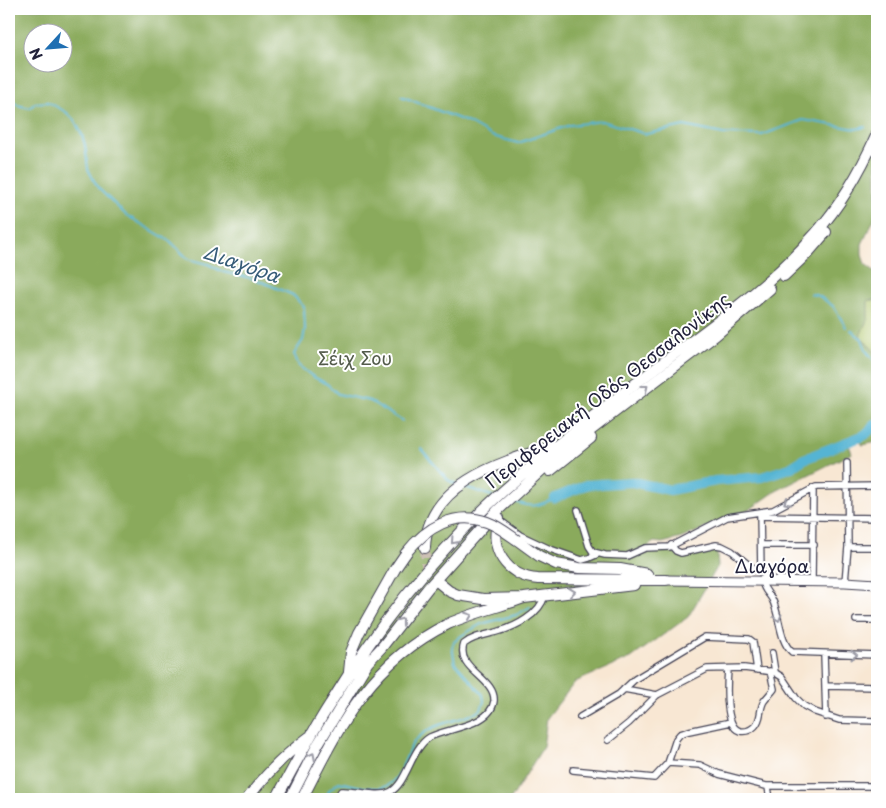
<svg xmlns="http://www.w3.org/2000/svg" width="886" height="808" viewBox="0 0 886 808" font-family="'Playpen Sans',sans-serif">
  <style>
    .green { fill: #adc468; stroke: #687352 }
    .forest { fill: #8aaa5c; stroke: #56664c; fill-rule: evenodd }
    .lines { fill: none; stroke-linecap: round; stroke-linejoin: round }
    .stream { stroke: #54b4d3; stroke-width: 2 }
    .river { stroke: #54b4d3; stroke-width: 10 }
    .highway-tunnel { stroke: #cdc0b5; stroke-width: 10; stroke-dasharray: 10 5; stroke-linecap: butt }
    .street-casing { stroke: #424052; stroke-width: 8 }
    .secondary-casing { stroke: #424052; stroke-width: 11 }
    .highway-casing { stroke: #424052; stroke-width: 12 }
    .street { stroke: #fff; stroke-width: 5.5 }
    .secondary { stroke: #fff; stroke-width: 9 }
    .highway { stroke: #fff; stroke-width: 10 }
    .highway-bridge-casing { stroke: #424052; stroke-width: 12; stroke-linecap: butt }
    .highway-bridge { stroke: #fff; stroke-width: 10 }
    .oneway { stroke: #9c9ca7 }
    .labels { text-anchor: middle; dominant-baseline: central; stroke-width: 4; stroke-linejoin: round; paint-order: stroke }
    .park-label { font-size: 18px; fill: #535b4b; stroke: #fff }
    .street-label { font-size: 18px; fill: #22223b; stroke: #fff }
    .water-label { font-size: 19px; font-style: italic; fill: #365c78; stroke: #fff }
  </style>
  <rect width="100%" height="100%" fill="#fff"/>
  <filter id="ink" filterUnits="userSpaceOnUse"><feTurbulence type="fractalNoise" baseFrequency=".02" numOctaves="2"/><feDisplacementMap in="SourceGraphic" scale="10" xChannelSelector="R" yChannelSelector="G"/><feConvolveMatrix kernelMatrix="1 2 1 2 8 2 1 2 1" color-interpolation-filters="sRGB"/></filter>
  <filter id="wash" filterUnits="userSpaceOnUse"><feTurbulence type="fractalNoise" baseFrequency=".0096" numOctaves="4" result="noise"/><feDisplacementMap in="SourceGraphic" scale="20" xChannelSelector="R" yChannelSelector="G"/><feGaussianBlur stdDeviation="1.12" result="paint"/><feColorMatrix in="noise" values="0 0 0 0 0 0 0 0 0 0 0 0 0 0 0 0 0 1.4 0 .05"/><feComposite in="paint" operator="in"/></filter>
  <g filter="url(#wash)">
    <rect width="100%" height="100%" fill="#f8e7d3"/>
    <path class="green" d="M868,300H877V354L860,336Z"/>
    <path class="forest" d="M9,9H877V206L875,217L862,244V255L865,264L877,273V300H868V318L860,336L877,354V442L863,445L858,441L847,440L852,453L776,491L752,508L682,538L662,543L654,542L647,547L668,551L681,556L716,548L719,550L717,555L718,566L688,617L631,658L575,682L547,718L543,747L511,799H9ZM32,32H62V62H32Z"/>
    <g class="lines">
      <path class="stream" d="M401,96L467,122L492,136L518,143L570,125L602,121L646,134L684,126L723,134L762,135L803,120L856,129L865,127
        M9,98L17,105L30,108L35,103L48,102L66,112L75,121L82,135L85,145L88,169L98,188L126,215L170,241L188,259L208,264L223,272L255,279L293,295L304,307L305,329L303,340L294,354L299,366L312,376L327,384L338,394L370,401L402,421
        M811,294L819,296L833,306L846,327
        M851,330L862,339L867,352L877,363
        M421,449L448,480L456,484
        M465,487L492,496
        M513,501C531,508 537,507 555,498
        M326,799L329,790L339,782C351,784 365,789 377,788C400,788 403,759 413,743C416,739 420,736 424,733C439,721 463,721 481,710L484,701L483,695L455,663L452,647L454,642L461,636L481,624L516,615L530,607"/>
      <path class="river" d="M555,498L586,485L632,482L670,490L716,481L762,477L790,468L804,459L865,435L877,423"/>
    </g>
  </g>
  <g filter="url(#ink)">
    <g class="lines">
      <path class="highway-tunnel" d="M425,548L426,565L438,582"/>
      <defs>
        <path id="street" d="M578,510L589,546L593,552L605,555L627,556L645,548L669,547L727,517L773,510L816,487L877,486
          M760,512L761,573
          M760,516L877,518
          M498,519L520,535L550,549L582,560L589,558L598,554
          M671,545L676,551L681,553L716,545L722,546L732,551L749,565L772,580
          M761,545H814
          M848,547H877
          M762,581C764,591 767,591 772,599C780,614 779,642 792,652L877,655
          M812,581L813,488
          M845,582L848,547L847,463
          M856,620H877
          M772,653L775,672
          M824,654L826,717
          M728,669C727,682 724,727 740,731C745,732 751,730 755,726C762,719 759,709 764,701C767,697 771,693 774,689L770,671
          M825,686L877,687
          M624,689L657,695
          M580,717L619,694L635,679L705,637L749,639L753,642L757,670
          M608,740L629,723L657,695L707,669L744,668L774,672L782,677L796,698L804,706L815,712L839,720L877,721
          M668,763L700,765L719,774L766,786H877
          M573,770L654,778L668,763L676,739L680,734L689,731L731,722
          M768,787L770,799
          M336,799L341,791C355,790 379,798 390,792C407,784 411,748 430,737C447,728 491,726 494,701C496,678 455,669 464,644C474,636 486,635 497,632C515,627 540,615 545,595"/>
        <path id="secondary" d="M666,580L845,582L877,584"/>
        <path id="highway" d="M784,276L807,254L826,232
          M550,471L591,438
          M499,518C487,548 507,577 538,579L666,580
          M517,540L539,556L556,564L579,568L620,569L647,574L649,577
          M425,548C427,483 502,462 553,446
          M438,582L449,591L458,595L483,599L524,598L634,585
          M349,672L351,652L359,633L395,569L406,553
          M247,799C265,775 284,755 309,737
          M276,799C294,767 310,735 330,704C377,627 435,553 502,492C555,444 613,401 669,358C720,320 773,283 815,234C841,205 861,170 877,134
          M290,799L318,744L368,662L382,647L428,588L497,511L557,456L716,335L770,289
          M302,799C340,725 369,663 448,624C472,613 499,607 524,598"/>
      </defs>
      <use href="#street" class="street-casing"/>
      <use href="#secondary" class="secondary-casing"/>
      <use href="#highway" class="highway-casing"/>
      <use href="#street" class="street"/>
      <use href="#secondary" class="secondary"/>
      <use href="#highway" class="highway"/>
      <defs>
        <path id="highway-bridge" d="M406,553C426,528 454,510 487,522C498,526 507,533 517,540"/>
      </defs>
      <use href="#highway-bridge" class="highway-bridge-casing"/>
      <use href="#highway-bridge" class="highway-bridge"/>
    </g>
    <defs><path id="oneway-chevron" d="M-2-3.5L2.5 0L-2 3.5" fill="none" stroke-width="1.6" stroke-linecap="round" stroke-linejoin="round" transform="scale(1.25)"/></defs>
    <g class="oneway">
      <use href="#oneway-chevron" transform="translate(645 388) rotate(-38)"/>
      <use href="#oneway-chevron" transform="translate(787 502) rotate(151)"/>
      <use href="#oneway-chevron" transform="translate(454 541) rotate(132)"/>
      <use href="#oneway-chevron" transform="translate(572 592) rotate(-7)"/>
      <use href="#oneway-chevron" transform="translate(469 616) rotate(-21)"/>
      <use href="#oneway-chevron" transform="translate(778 618) rotate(73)"/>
      <use href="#oneway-chevron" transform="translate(401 621) rotate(-52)"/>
      <use href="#oneway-chevron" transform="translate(854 655) rotate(1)"/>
      <use href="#oneway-chevron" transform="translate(312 756) rotate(-63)"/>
    </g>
  </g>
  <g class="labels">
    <g class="park-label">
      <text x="355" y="357">Σέιχ Σου</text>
    </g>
    <g class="street-label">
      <text transform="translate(607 390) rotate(-38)">Περιφερειακή Οδός Θεσσαλονίκης</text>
      <text x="772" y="565">Διαγόρα</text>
    </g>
    <g class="water-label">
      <text transform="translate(242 263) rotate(19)">Διαγόρα</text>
    </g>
  </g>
  <rect width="886" height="808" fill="none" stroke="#fff" stroke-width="30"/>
  <g transform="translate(48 48) rotate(244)"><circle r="24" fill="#ffffff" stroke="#a7a7b1"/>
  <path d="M0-4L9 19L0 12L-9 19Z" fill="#1f6fb2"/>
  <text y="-8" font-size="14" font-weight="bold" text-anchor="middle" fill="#22223b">N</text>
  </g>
</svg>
